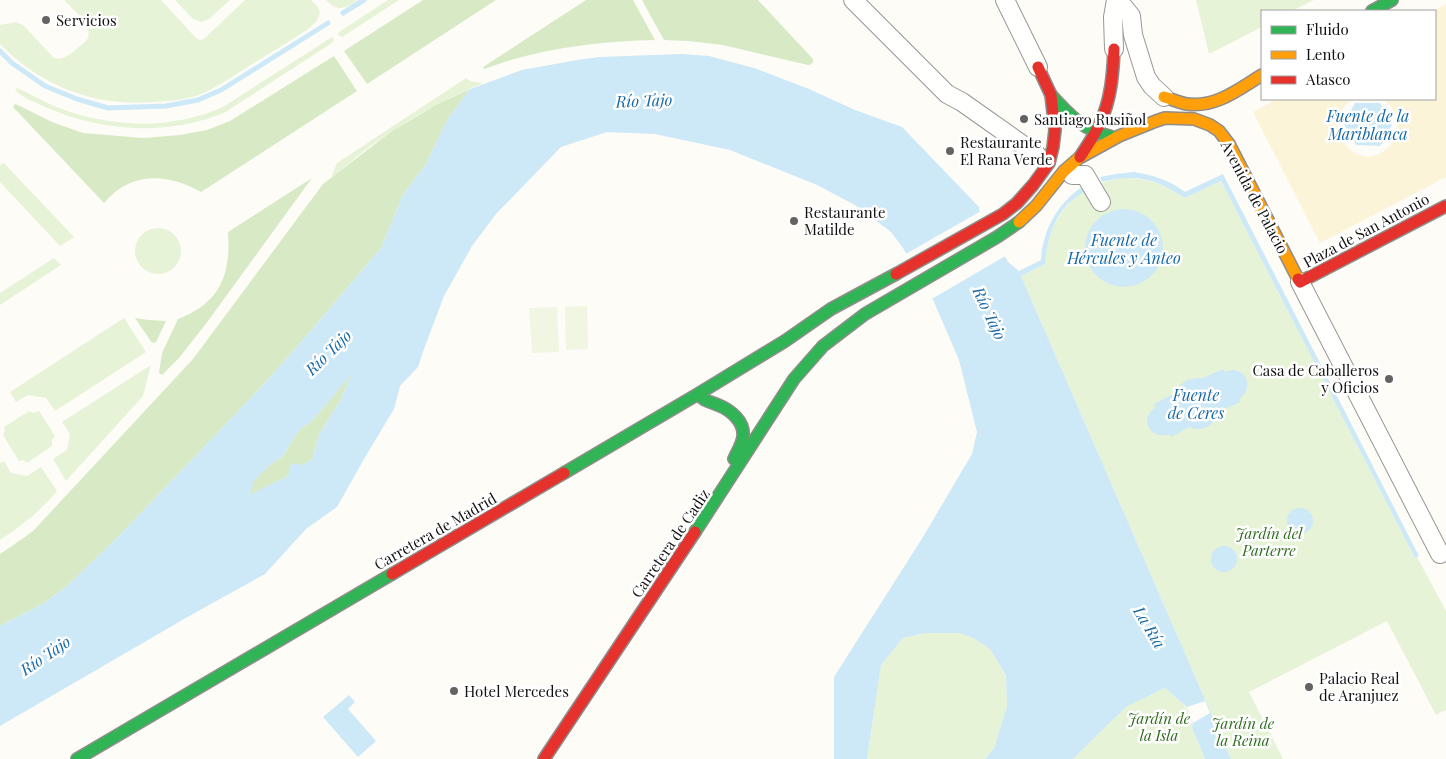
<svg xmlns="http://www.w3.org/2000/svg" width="1446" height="759" viewBox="0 0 1446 759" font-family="'Playfair Display',serif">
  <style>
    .green { fill: #e7f3d7 }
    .forest { fill: #d8eac5 }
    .sand { fill: #fcf4d9 }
    .pitch { fill: #f0f6e1 }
    .water { fill: #cde8f7; fill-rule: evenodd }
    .pier { fill: #fdfcf7 }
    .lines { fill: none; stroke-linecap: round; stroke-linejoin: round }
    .stream { stroke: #cde8f7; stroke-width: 5 }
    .street-casing { stroke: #979795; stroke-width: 20 }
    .fast-casing { stroke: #8e8d8b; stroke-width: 14 }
    .slow-casing { stroke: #8e8d8b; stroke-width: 14 }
    .jam-casing { stroke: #8e8d8b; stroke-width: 14 }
    .street { stroke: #fffffe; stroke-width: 18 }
    .fast { stroke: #30b455; stroke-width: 11 }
    .slow { stroke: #ff9f0a; stroke-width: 11 }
    .jam { stroke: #e5322d; stroke-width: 11 }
    .poi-dot { fill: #646362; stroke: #fff; stroke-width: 2 }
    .labels { text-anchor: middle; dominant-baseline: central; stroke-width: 5; stroke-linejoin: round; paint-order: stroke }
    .poi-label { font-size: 15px; fill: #111; stroke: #fff; text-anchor: start }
    .street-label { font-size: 15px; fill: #111; stroke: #fff }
    .park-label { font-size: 15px; font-style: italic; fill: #2f6b1f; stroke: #fff }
    .water-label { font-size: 16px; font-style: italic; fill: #1768a6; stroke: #fff }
  </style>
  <rect width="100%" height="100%" fill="#fdfcf7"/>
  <path class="green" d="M64,0H161L197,39L200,40L204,39L245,0H311L317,6L320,13L317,21L307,30C288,42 269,54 249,66C232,77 215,89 196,96C183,100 169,101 155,102C95,107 42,87 0,44V25L16,22L23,25L54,58C65,62 77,48 85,42C98,29 73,10 64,0Z
    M175,0H230L209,19L201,22L193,19Z
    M326,0H358C346,8 338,13 326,0Z
    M388,0H399L342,37L338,35L339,32Z
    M1196,0H1314L1292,11H1262V27L1209,54Z
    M332,37L334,40L332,43L224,113C166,136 102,132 45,107C35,102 22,98 15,90L17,88C32,94 45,103 59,108C112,128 171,130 223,107Z
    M466,78L470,81L483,83C448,98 413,116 382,138C364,150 348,164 331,178L337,163Z
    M4,163L74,237L60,246L0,182V165Z
    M1125,178C1150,178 1165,185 1185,198L1221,181L1415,558L1417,557L1446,611V710L1436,715L1387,621L1249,692L1283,759H1231L1021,276L1045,264C1048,216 1076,183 1125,178Z
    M135 251a23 23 0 1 1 46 0a23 23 0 1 1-46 0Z
    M54,258L61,265L0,305V293Z
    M124,318L146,352L55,411L46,398L28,395L16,402L10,392Z
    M151,365L143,396L66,481L53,459L67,450L70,434L62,422Z
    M29,411L33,413L39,411L55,436L52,440V446L27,463L23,460L19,461L3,435L5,431L4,427Z
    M4,461L11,473L27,476L41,467L57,491C40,511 22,526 0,540V463Z
    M925,633H959L973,638L990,649L1006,677L1007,707L994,748L985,759H867L881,665L903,638Z
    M1165,688C1175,697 1197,711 1192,728L1205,759H1073L1126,707Z"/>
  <path class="forest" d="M423,0H496L367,84L344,51Z
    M586,0H633L655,40C599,41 536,49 484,69L483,67Z
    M642,0H758L813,59V62L810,65H808L723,45L688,41L664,40Z
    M334,56L357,91L201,192C167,173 131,171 104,203L13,107L15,104L20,106L52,122L83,133L143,138L180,135L207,130L230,121Z
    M470,89L446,122L426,164L403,195L381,248L309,333L265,383L118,537L66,587L44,603L0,626V554L25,537L34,530L193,359L323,184L392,131L436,105Z
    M312,178L208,321L179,358L162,375L159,373L162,353L178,319C220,303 231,275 228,232Z
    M135,318L149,320L166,321L156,342L152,343Z
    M353,372L341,399L319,435L312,459L288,476L249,496L253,481L271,464L283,456L293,439L302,427L311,422Z"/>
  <path class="sand" d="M1446,4V177L1320,243L1253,112L1277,99H1354C1316,119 1352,174 1384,151C1392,145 1397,137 1398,128C1399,116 1392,105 1382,99H1435L1434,11Z"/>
  <path class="pitch" d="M587,306L588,349L566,350L565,307Z
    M557,307L559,352L532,353L529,308Z"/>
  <path class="water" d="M682,54L709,56L754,68L809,89L855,110L902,127L979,207V210L1008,262L1019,271L1041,260C1043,229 1058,203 1083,186L1086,190C1080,195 1072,200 1067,205C1052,221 1047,243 1045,264L1021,276L1231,759H1205L1192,728L1193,723L1187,707L1165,688L1126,707L1073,759H985L994,748L1007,707L1006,676L990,649L973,638L959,633H925L903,638L881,665L867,759H834V677L923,537L972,454L977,432L959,360L934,302L903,248L891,232L855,205L817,185L730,150L655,134L607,132L561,147L496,214L472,246L444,296L424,349L418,367L400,386L394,409L364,459L337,507L306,529L265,574L184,619L0,726V626L44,603L66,587L118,537L265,383L309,333L381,248L403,195L426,164L446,122L470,89L522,70L577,60L599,57ZM352,374L341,399L319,435L312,459L303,465L291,463L288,476L249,495L254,481L271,464L283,456L293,439L302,427L311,422Z
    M1355,103H1380L1392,125L1380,146L1356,145L1344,124Z
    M1134,172C1153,175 1169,180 1185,192L1223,174L1419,556L1415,558L1221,181L1185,198C1156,179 1137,173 1102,182L1100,177L1116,174Z
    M1085 248a39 39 0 1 1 78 0a39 39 0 1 1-78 0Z
    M1223,369L1225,372C1245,364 1256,387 1239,399L1240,402L1221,411L1217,419L1209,426L1201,429H1194L1190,427L1171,437L1170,434C1150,441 1138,419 1156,407L1154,404L1173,394L1178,387L1187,380L1197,378H1203Z
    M1287 521a13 13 0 1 1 26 0a13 13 0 1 1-26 0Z
    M1211 559a13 13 0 1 1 26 0a13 13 0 1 1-26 0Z
    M349,695L355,702L348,709L376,741L358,757L323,717Z"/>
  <path class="pier" d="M981,211L1007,255L930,300L904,255Z
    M1205,701L1210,713L1193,723L1187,707Z"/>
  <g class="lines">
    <path class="stream" d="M343,13L364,0
      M0,51L12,63L45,86L77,99L108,108L166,106L198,100L221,90L328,23"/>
    <defs>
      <path id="street" d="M853,0L947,94L962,102L1037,155
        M1005,0L1038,67
        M1118,0L1131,16L1133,35L1146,77L1152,86L1164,97
        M1114,49L1113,17L1116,0
        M1072,175H1085L1101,202
        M1300,282L1440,554"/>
      <path id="fast" d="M1372,11L1392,0
        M1051,95C1068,114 1084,131 1110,136
        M698,394C705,402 709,401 718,405C731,410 745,422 743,437C742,445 737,452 734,459
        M564,473L698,394L785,341L831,309L896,274
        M695,532L794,379L823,346L865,314L997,237L1019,222
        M77,759L392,574"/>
      <path id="slow" d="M1164,97C1172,99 1179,103 1187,104C1216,108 1239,89 1262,75
        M1019,222L1036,206L1064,171L1079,158L1119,136L1156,121L1165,118L1194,119L1210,125L1219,131L1229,144L1298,279"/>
      <path id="jam" d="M1080,157C1087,146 1095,135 1100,123C1111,100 1113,74 1114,49
        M896,274L1003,214L1017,203L1033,185L1049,163L1053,147L1055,130L1051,95L1038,67
        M1298,279L1300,282L1446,206
        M392,574L564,473
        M544,759L695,532"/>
    </defs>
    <use href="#street" class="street-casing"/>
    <use href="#fast" class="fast-casing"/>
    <use href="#slow" class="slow-casing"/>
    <use href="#jam" class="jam-casing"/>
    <use href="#street" class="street"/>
    <use href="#fast" class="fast"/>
    <use href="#slow" class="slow"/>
    <use href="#jam" class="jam"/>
  </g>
  <g class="poi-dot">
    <circle cx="46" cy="20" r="5"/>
    <circle cx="1024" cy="119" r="5"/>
    <circle cx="950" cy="151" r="5"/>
    <circle cx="794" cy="221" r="5"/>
    <circle cx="1389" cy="379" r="5"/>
    <circle cx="1309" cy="687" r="5"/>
    <circle cx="454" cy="691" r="5"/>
  </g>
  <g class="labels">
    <g class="poi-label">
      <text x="56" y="20">Servicios</text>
      <text x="1034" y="119">Santiago Rusiñol</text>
      <text x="960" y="142">Restaurante<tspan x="960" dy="17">El Rana Verde</tspan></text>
      <text x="804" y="212">Restaurante<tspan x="804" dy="17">Matilde</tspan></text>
      <text x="1379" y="370" text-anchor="end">Casa de Caballeros<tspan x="1379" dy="17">y Oficios</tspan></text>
      <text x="1319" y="678">Palacio Real<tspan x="1319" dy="17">de Aranjuez</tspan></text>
      <text x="464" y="691">Hotel Mercedes</text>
    </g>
    <g class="street-label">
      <text transform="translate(1255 197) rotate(62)">Avenida de Palacio</text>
      <text transform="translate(1366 230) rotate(-28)">Plaza de San Antonio</text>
      <text transform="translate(435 531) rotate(-30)">Carretera de Madrid</text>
      <text transform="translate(670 543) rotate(-56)">Carretera de Cadiz</text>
    </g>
    <g class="park-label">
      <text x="1269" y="533">Jardín del<tspan x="1269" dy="17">Parterre</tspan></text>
      <text x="1159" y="718">Jardín de<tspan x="1159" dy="17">la Isla</tspan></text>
      <text x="1243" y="723">Jardín de<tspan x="1243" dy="17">la Reina</tspan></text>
    </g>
    <g class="water-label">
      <text transform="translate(644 100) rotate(-2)">Río Tajo</text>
      <text x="1368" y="115">Fuente de la<tspan x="1368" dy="18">Mariblanca</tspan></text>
      <text x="1124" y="239">Fuente de<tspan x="1124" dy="18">Hércules y Anteo</tspan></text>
      <text transform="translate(990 313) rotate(65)">Río Tajo</text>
      <text transform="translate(328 352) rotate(-44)">Río Tajo</text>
      <text x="1196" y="394">Fuente<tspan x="1196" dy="18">de Ceres</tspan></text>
      <text transform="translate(1150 627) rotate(59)">La Ría</text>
      <text transform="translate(45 655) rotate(-34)">Río Tajo</text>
    </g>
  </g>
  <rect x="1261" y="10" width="175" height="90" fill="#ffffff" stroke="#a0a0a0"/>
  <rect x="1271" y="26" width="25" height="8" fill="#30b455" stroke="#a0a0a0"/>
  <text x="1306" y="35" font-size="15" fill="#111111">Fluido</text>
  <rect x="1271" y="51" width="25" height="8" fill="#ff9f0a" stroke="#a0a0a0"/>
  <text x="1306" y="60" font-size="15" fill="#111111">Lento</text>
  <rect x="1271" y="76" width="25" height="8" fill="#e5322d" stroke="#a0a0a0"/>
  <text x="1306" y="85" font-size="15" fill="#111111">Atasco</text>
</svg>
